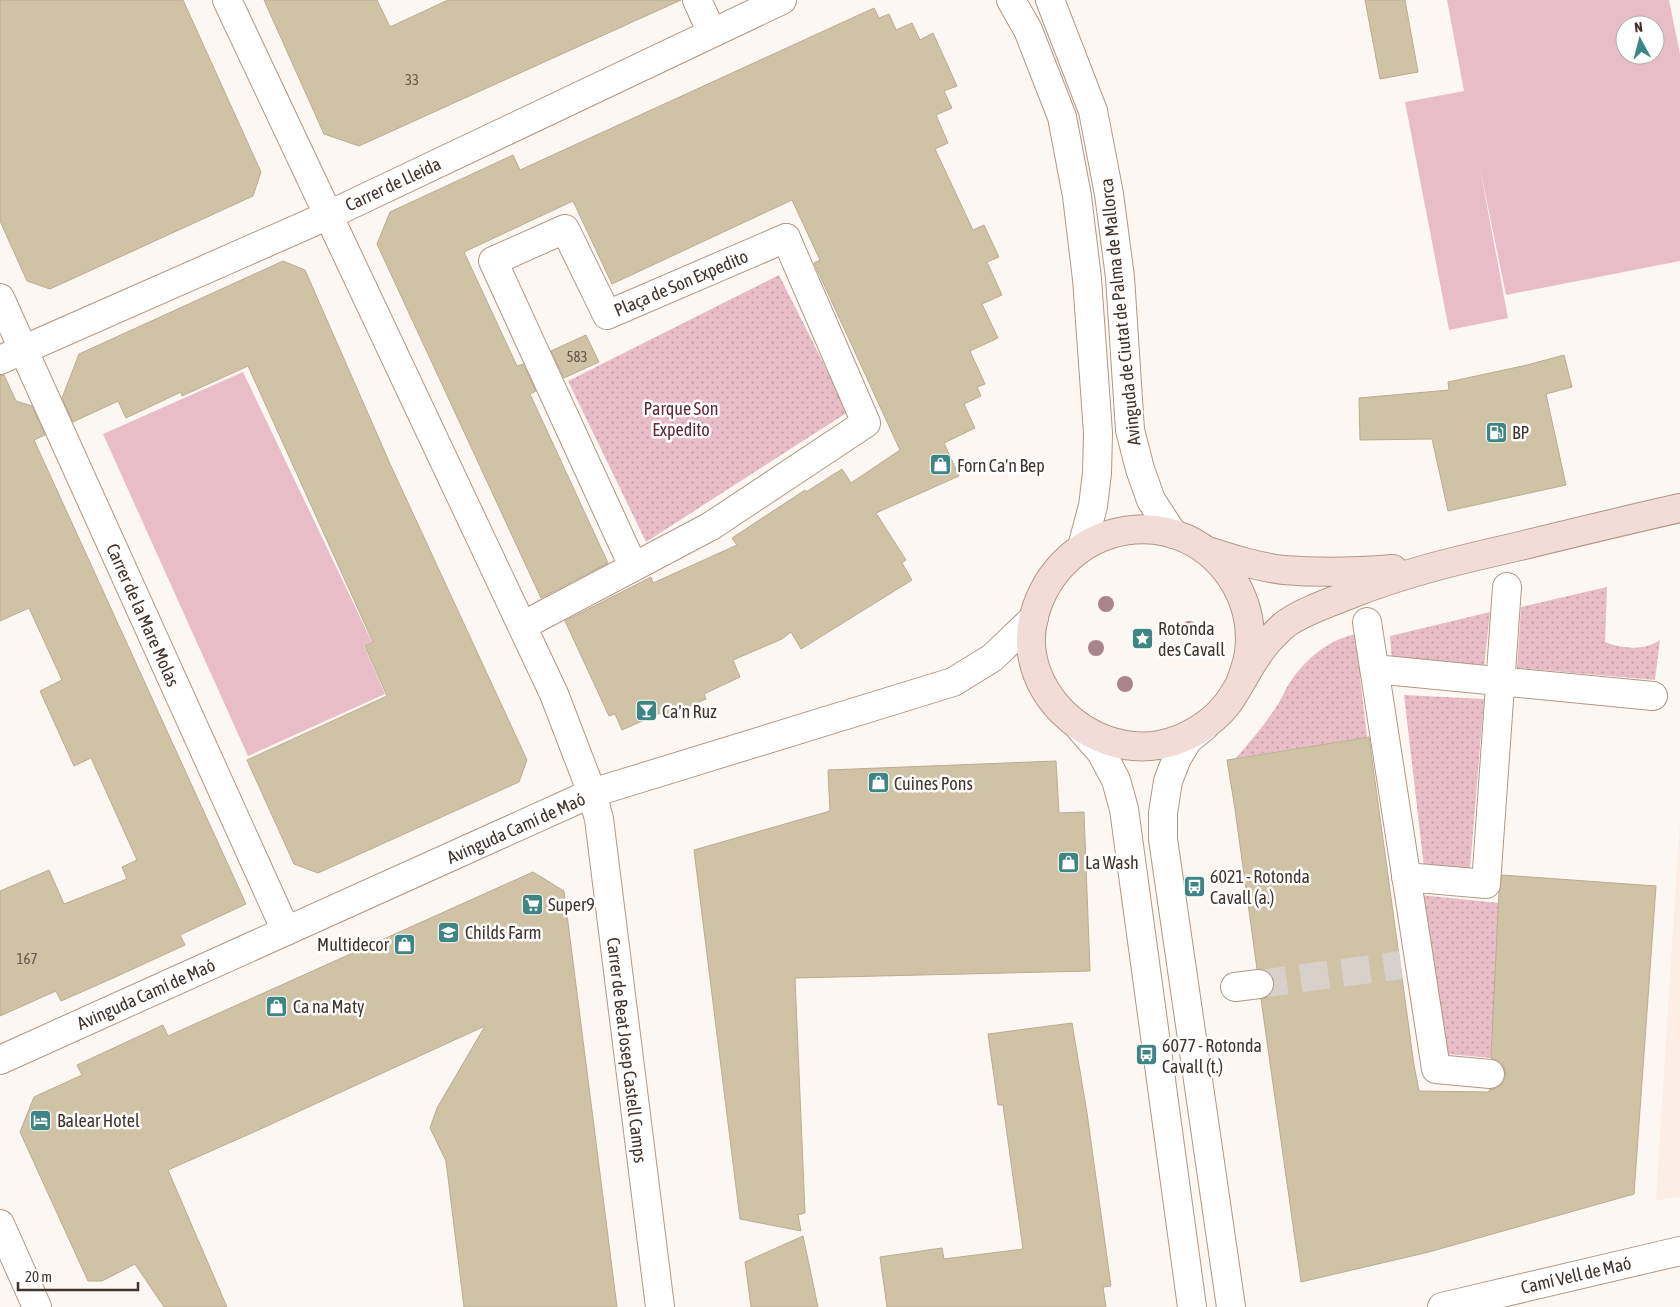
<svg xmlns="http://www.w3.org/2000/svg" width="1680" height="1307" viewBox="0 0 1680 1307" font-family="'Asap Condensed',sans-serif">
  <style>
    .built { fill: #fceee4 }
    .grass { fill: url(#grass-dots) }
    .garden { fill: #e9bdc7; fill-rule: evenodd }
    .building { fill: #d0c2a5; stroke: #baac8f }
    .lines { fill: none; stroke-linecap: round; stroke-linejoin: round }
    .pedestrian-tunnel { stroke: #d7d0cb; stroke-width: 28; stroke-dasharray: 28 14; stroke-linecap: butt }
    .pedestrian-casing { stroke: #b19784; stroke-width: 30 }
    .minor-casing { stroke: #b19784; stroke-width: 30 }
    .tertiary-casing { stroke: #b19784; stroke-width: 30 }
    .secondary-casing { stroke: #b19784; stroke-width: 30 }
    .pedestrian { stroke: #fff; stroke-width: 28 }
    .minor { stroke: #fff; stroke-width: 28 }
    .tertiary { stroke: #fff; stroke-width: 28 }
    .secondary { stroke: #f3dcd8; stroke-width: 28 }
    .tree { fill: #a9848d }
    .labels { text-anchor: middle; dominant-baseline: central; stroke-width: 5; stroke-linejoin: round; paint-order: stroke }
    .number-label { font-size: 15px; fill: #64584a }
    .street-label { font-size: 18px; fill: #40342c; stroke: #fff }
    .park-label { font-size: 18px; fill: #64263a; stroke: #fff }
    .poi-label { font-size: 18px; fill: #40342c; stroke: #fff; text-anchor: start }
  </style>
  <defs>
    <pattern id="grass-dots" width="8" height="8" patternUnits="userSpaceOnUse" patternTransform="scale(1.25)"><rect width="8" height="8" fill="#e9bdc7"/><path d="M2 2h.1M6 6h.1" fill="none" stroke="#be9aa2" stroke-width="1.8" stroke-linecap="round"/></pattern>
  </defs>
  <rect width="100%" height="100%" fill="#fdf7f3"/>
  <path class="built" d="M1680,818V1196L1656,1201Z"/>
  <path class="grass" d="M779,275L848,412L646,542L568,381Z
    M1607,587L1605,642C1623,649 1644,651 1660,640L1655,680L1517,668L1521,607Z
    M1490,612L1484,668L1392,662L1390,636Z
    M1355,634L1367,737L1236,758C1251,741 1266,723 1278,704C1282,698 1284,692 1287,687C1303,661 1326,641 1355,634Z
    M1404,695L1484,699L1470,869L1424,867Z
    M1421,895L1499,903L1491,1058L1447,1054Z"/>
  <path class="garden" d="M1447,0H1669L1680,54V261L1506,295L1479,163L1508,318L1449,330L1405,102L1464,91ZM1625,25H1655V55H1625Z
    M243,372L372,642L364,646L385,694L248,756L103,434Z"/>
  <path class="building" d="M0,0H183L261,172L253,196L50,289L27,281L0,221Z
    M264,0H377L390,27L448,0H681L359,146L324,134Z
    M1365,0H1405L1418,72L1380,79Z
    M874,8L879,18L889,14L896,30L912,23L920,40L933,33L957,86L944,91L952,108L936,115L948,143L935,149L973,230L984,225L999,257L987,262L1002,295L982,304L998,338L970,351L985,384L977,387L981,396L964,404L975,428L944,443L959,476L876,513L906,560L902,563L912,580L801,649L791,632L782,639L733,660L740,677L704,694L706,699L663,718L660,713L622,730L615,714L609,716L565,621L651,577L653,583L737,545L732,538L805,490L806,492L842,469L851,483L900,450L814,263L820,260L792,200L612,284L573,201L464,252L517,366L523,364L536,391L530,394L608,563L541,598L377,244L390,212L513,155L520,170Z
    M283,261L305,270L391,466L527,760L519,782L318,873L294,864L247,760L387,696L365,646L373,642L248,366L182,396L181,392L126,418L118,401L73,422L62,398L79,354Z
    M586,335L599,362L564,378L551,351Z
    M1564,355L1572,387L1546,394L1566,485L1448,511L1432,439L1360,440L1359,398L1449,390L1448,382L1527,365Z
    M0,375H4L16,401L32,406L45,435L34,440L246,904L180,935L185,945L111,979L61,1001L56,991L0,1016V891L49,870L64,904L127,879L122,867L137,860L91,758L74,766L40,691L62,680L29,608L0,621Z
    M1369,737L1414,1065L1419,1091L1489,1092V1090L1497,1088L1503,1083L1506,1075L1504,1067L1499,1061L1491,1058L1499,892L1502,875L1656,886L1634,1194L1429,1252L1301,1282L1261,999L1268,997L1273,990L1274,982L1272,975L1266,970L1257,969L1235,809L1227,760Z
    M1056,761L1059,813L1084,812L1090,971L795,978L805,1213L798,1215L801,1231L740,1219L694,850L830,811L828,770Z
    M533,872L564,891L617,1307H464L446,1161L430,1128L437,1108L485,1026L254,1132L168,1170L227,1307H164L135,1264L102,1281H88L20,1132L34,1097L82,1075L77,1065L163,1025L168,1036Z
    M1072,1023L1087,1113L1111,1286L1103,1287L1106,1307H887L880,1257L942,1248L944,1259L1023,1249L1003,1105H998L988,1034Z
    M803,1236L818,1307H751L745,1262Z"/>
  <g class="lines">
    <path class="pedestrian-tunnel" d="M1259,984L1401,965"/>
    <defs>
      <path id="pedestrian" d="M711,526L866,423L786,238
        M1367,622L1436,1069L1490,1074
        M1374,669L1653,696
        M1406,877L1486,884L1507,587
        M1235,987L1259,984"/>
      <path id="minor" d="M227,0L554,694L592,793L599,819L660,1307
        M697,0L712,33
        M0,298L286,931
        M633,566L493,261L565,229L607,315L786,238
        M522,626L711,526
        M0,1224L37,1307
        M1442,1307L1680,1251"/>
      <path id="tertiary" d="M1011,0L1028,30L1062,117L1077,196L1087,279L1098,433L1097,473L1093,506L1082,547
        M1050,0L1093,111L1109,194L1120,277L1130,430L1140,469L1151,500L1173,534
        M0,360L329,215L782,0
        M1205,726L1188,740L1177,758L1168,781L1163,813V839L1231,1307
        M1080,728L1101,752L1116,780L1124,809L1192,1307
        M0,1060L592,793L953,682L992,658L1034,618"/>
      <path id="secondary" d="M1208,551C1233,559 1258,567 1284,570C1319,573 1357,572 1393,569
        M1241,681C1244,672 1248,662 1249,652C1252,629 1247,605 1236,585C1184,496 1060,519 1034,616C1015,689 1088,757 1159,745C1186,740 1212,724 1228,703C1243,682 1252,658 1270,639C1275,634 1281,627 1287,623C1304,611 1331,602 1351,594C1406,572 1463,559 1520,546C1573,533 1627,520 1680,508"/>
    </defs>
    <use href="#pedestrian" class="pedestrian-casing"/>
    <use href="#minor" class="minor-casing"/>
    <use href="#tertiary" class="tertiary-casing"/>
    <use href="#secondary" class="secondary-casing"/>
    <use href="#pedestrian" class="pedestrian"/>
    <use href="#minor" class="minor"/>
    <use href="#tertiary" class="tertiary"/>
    <use href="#secondary" class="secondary"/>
  </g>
  <g class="tree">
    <circle cx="1106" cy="604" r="8"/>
    <circle cx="1189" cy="629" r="8"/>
    <circle cx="1096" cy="648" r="8"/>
    <circle cx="1125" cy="684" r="8"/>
  </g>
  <defs>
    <symbol id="fuel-square" viewBox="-11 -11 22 22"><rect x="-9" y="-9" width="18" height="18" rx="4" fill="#3e8685" stroke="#fff"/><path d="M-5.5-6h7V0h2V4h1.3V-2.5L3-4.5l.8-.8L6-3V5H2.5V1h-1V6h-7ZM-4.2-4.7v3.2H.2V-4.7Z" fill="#fff"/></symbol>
    <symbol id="shop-square" viewBox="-11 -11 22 22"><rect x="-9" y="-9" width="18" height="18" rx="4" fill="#3e8685" stroke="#fff"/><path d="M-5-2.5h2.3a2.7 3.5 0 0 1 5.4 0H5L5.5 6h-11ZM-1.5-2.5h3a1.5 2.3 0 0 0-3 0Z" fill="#fff"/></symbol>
    <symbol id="sight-square" viewBox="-11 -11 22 22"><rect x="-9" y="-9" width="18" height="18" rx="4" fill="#3e8685" stroke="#fff"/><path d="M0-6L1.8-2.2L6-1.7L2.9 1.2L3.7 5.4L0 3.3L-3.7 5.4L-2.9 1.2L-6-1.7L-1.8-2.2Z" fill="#fff"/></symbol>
    <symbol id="bar-square" viewBox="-11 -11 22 22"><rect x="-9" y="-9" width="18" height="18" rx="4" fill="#3e8685" stroke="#fff"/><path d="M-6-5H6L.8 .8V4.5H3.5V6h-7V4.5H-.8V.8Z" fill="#fff"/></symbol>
    <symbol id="bus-square" viewBox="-11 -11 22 22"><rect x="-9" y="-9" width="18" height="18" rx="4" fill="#3e8685" stroke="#fff"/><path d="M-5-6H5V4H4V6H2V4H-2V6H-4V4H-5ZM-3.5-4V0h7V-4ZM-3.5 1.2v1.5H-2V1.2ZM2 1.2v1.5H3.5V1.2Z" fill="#fff"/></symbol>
    <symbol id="supermarket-square" viewBox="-11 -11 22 22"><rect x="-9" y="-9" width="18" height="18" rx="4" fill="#3e8685" stroke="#fff"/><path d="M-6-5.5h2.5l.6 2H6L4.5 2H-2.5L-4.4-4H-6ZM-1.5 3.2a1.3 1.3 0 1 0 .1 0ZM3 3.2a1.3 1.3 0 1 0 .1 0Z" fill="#fff"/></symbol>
    <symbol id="school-square" viewBox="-11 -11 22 22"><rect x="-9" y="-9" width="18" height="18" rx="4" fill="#3e8685" stroke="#fff"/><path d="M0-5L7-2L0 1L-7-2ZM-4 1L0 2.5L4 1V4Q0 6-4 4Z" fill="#fff"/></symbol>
    <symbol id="hotel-square" viewBox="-11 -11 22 22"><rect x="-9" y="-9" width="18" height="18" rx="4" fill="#3e8685" stroke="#fff"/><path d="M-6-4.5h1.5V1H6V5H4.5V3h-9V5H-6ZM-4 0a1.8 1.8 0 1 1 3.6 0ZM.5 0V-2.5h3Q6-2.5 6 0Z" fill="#fff"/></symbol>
  </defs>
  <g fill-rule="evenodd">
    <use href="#fuel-square" x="1484" y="420" width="25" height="25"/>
    <use href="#shop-square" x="928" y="452" width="25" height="25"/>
    <use href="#sight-square" x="1130" y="626" width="25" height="25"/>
    <use href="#bar-square" x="634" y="698" width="25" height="25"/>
    <use href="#shop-square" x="866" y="770" width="25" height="25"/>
    <use href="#shop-square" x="1056" y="850" width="25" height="25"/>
    <use href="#bus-square" x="1182" y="874" width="25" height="25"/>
    <use href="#supermarket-square" x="520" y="892" width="25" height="25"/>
    <use href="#school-square" x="436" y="920" width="25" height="25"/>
    <use href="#shop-square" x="392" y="932" width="25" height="25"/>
    <use href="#shop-square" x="264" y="994" width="25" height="25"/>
    <use href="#bus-square" x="1134" y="1042" width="25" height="25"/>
    <use href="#hotel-square" x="28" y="1108" width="25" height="25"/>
  </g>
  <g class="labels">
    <g class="number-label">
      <text x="412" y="79">33</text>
      <text x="577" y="356">583</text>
      <text x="27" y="958">167</text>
    </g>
    <g class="street-label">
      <text transform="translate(393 184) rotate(-25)">Carrer de Lleida</text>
      <text transform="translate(681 283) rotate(-23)">Plaça de Son Expedito</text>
      <text transform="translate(1120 312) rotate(-96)">Avinguda de Ciutat de Palma de Mallorca</text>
      <text transform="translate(143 615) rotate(66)">Carrer de la Mare Molas</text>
      <text transform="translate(516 828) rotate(-24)">Avinguda Camí de Maó</text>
      <text transform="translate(146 994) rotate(-24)">Avinguda Camí de Maó</text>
      <text transform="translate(627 1050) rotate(83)">Carrer de Beat Josep Castell Camps</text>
      <text transform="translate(1576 1275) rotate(-13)">Camí Vell de Maó</text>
    </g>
    <g class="park-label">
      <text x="681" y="408">Parque Son<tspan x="681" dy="21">Expedito</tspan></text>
    </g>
    <g class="poi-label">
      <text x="1512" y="432">BP</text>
      <text x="957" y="465">Forn Ca'n Bep</text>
      <text x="1158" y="628">Rotonda<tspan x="1158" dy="21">des Cavall</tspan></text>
      <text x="662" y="711">Ca'n Ruz</text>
      <text x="894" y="783">Cuines Pons</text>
      <text x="1085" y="862">La Wash</text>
      <text x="1210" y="876">6021 - Rotonda<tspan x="1210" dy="21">Cavall (a.)</tspan></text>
      <text x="548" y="904">Super9</text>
      <text x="465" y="932">Childs Farm</text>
      <text x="389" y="944" text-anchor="end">Multidecor</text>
      <text x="293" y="1006">Ca na Maty</text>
      <text x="1162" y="1045">6077 - Rotonda<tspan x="1162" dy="21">Cavall (t.)</tspan></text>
      <text x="57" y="1120">Balear Hotel</text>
    </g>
  </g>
  <g transform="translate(1640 40) rotate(353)"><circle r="24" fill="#ffffff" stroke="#b3aeab"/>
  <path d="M0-4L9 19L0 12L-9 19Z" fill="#3e8685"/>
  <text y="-8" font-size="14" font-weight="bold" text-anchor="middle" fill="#40342c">N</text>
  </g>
  <path d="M18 1282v8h120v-8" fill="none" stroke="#40342c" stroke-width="2.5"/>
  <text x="25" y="1282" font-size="15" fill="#40342c" stroke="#ffffff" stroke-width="4" paint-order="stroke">20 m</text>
</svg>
